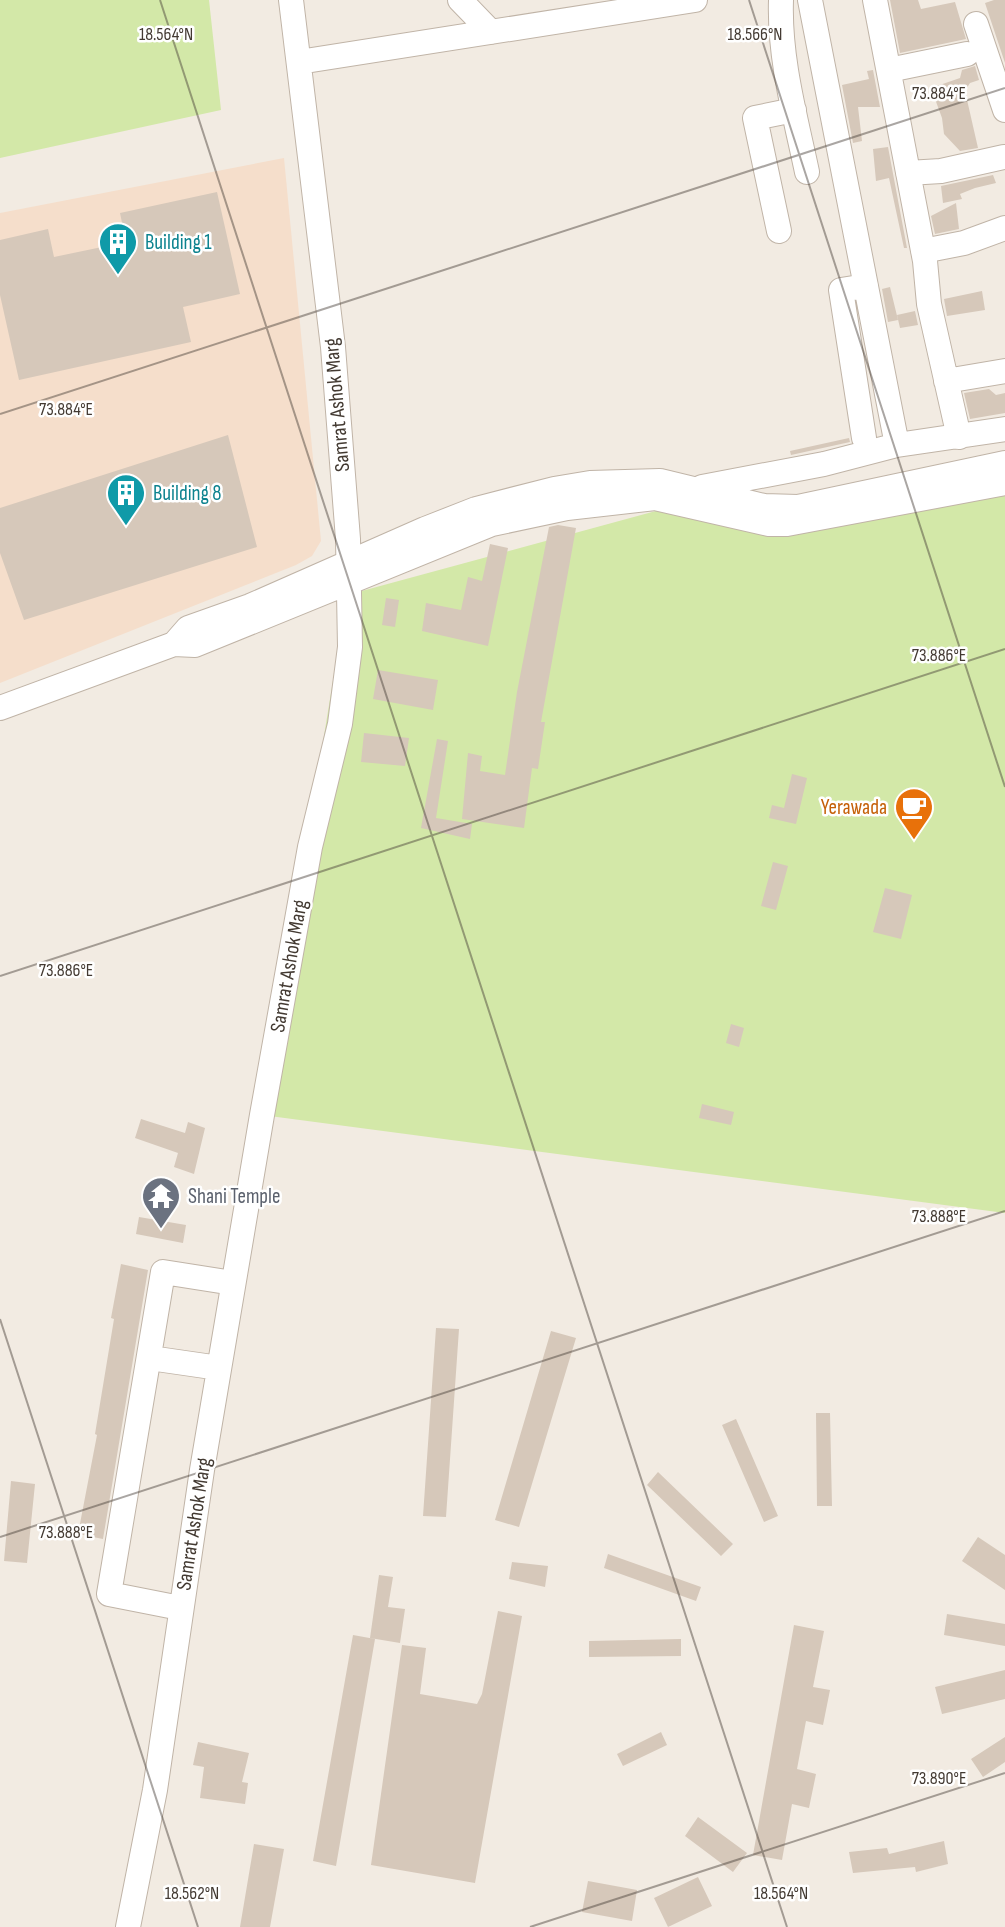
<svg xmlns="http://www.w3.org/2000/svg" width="1005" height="1927" viewBox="0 0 1005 1927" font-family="'Sofia Sans Condensed',sans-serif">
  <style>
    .commercial { fill: #f5decb }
    .green { fill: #d3e8a8 }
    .building { fill: #d6c8ba }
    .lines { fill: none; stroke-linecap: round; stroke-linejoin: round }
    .minor-casing { stroke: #c0b4a7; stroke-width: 26 }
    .minor { stroke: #fff; stroke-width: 24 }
    .ticks { fill: none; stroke: #433a32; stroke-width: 2; stroke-opacity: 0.45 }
    .labels { text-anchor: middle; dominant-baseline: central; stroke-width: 5; stroke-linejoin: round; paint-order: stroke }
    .culture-label { font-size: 21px; fill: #0d838f; stroke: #fff; text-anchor: start }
    .street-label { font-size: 21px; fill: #433a32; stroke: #fff }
    .food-label { font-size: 21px; fill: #c56008; stroke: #fff; text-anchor: end }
    .worship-label { font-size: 21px; fill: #5b616d; stroke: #fff; text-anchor: start }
    .ticks-label { font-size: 18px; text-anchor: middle; fill: #433a32; stroke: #fff; stroke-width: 5; stroke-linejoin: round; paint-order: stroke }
  </style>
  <rect width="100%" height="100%" fill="#f2ebe2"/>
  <path class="commercial" d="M284,158L321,541L312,556L296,565L0,683V213Z"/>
  <path class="green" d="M0,0H209L221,110L0,158Z
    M1005,467V1213L262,1115L347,595L733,490L748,488L768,498L771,516Z"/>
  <path class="building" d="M890,0H918L921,9L955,2L966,39L900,53Z
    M994,0H1005V63L985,3Z
    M975,66L979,80L970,83L965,91L978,148L960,151L944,134L942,118L931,88L960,78L962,70Z
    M873,70L880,107H858L862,141L853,143L842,85L869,79L867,71Z
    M888,147L907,248H904L889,178L876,181L873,149Z
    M993,175L996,183L975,188L960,194L962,199L943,203L941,186Z
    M217,192L240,294L183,307L191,342L19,380L0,295V240L48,229L54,257L126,242L120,213Z
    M956,203L959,229L935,234L931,216Z
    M890,287L898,320L888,322L882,289Z
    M982,291L985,310L947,316L944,299Z
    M915,311L918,325L900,328L897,315Z
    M989,389L996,395L1005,393V413L970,419L964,393Z
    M228,435L257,547L24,620L0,553V508Z
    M849,438L850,442L791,455L790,451Z
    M558,525L576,528L541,722H545L538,769L532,768L524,828L462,819L468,753L482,756L480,771L505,775L517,692L549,527Z
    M490,544L508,548L488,646L422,631L426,603L461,610L468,577L482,581Z
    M386,598L399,600L395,627L382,625Z
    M378,670L438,680L433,710L373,699Z
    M364,733L409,738L405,766L361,762Z
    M437,739L448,741L436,818L472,824L470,839L421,828Z
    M792,774L807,778L796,824L769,818L772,805L784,808Z
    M773,862L788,866L776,910L761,906Z
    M885,888L912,895L901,939L873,932Z
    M731,1024L744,1028L739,1047L726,1043Z
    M702,1104L734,1112L731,1125L699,1118Z
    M141,1119L185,1133L188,1122L205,1128L194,1174L174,1167L178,1153L135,1138Z
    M139,1217L186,1225L183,1243L136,1234Z
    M121,1264L148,1270L103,1539L78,1534L97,1435L95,1434L114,1319L111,1318Z
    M436,1328L459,1329L446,1517L423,1516Z
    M551,1331L576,1338L519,1527L495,1520Z
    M816,1413H830L832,1506H817Z
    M736,1419L778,1516L764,1522L722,1425Z
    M658,1472L733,1544L721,1556L647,1485Z
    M11,1481L35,1484L27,1563L4,1561Z
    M978,1537L1005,1555V1590L962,1561Z
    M608,1554L701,1587L696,1601L604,1568Z
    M512,1562L548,1566L545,1587L509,1579Z
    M379,1575L393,1577L388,1607L405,1609L400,1643L370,1638Z
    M498,1611L522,1616L475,1883L371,1865L402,1645L426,1648L420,1694L477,1704L482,1694Z
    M947,1614L1005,1624V1646L944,1635Z
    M794,1625L824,1631L813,1687L830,1690L823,1725L806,1721L797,1769L816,1774L809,1808L792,1804L782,1860L753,1855Z
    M353,1635L375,1639L336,1866L313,1861Z
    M681,1639V1656L589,1657V1641Z
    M1005,1670V1699L942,1714L935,1687Z
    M661,1732L667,1745L623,1766L617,1754Z
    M1005,1737V1762L983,1777L971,1759Z
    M198,1742L249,1753L242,1782L248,1783L245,1804L200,1798L204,1767L193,1765Z
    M698,1817L747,1853L733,1872L685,1836Z
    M944,1841L948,1864L916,1872L915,1867L853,1873L849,1852L887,1848L889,1854Z
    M254,1844L284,1849L270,1927H240Z
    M698,1877L712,1906L668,1927L654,1898Z
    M588,1881L637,1890L632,1921L582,1912Z"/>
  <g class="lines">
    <defs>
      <path id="minor" d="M460,0L491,32
        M781,0C779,58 795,115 807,172
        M810,0L897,445
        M875,0L925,261L929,304L959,437
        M976,24L1005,110
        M299,62L695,0
        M889,70L967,54
        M908,173L941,171L1004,157
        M779,231L755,118L794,110
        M923,251L964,243L1005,228
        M946,381L1005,371
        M864,438L841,290L866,286
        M702,487L824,464L897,445L1005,429
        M174,644L188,628L250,606L425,529L476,509L554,489L590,483L660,481L764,506L798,507L1005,463
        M0,708L174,644L195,645L492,524L567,508L655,498L769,524H787L1005,483
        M150,1358L219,1368
        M180,1608L109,1594L163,1272L233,1283
        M128,1927L155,1790L202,1470L262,1115L310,847L340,724L350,647L348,539L333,347L291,0"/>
    </defs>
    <use href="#minor" class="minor-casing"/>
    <use href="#minor" class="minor"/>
  </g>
  <path class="ticks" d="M160,0L787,1927M749,0L1005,787M0,414L1005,88M0,976L1005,649M0,1319L198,1927M0,1537L1005,1211M530,1927L1005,1773"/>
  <defs>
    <symbol id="building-pin" viewBox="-11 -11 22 30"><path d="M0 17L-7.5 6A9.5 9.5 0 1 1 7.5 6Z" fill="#0f9aa8" stroke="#fff"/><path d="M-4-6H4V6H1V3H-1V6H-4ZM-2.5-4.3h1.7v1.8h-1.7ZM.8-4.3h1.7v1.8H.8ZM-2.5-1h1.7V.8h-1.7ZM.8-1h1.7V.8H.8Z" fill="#fff"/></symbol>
    <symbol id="cafe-pin" viewBox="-11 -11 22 30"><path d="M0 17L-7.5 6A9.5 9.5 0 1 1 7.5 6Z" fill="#e8710a" stroke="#fff"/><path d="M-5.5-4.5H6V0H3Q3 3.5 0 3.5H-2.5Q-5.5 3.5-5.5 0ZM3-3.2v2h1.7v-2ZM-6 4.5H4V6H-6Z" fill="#fff"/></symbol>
    <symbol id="temple-pin" viewBox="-11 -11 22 30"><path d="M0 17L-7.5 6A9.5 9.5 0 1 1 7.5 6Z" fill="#6b7280" stroke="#fff"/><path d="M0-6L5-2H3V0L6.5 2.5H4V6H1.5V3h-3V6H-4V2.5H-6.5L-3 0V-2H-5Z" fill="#fff"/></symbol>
  </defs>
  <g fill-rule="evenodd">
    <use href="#building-pin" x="96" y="220" width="44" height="60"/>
    <use href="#building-pin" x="104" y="471" width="44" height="60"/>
    <use href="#cafe-pin" x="892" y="785" width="44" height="60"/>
    <use href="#temple-pin" x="139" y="1174" width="44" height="60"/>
  </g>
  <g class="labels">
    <g class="culture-label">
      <text x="145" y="242">Building 1</text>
      <text x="153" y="493">Building 8</text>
    </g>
    <g class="street-label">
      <text transform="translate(337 405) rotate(-95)">Samrat Ashok Marg</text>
      <text transform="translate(289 966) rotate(-80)">Samrat Ashok Marg</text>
      <text transform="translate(194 1524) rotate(-81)">Samrat Ashok Marg</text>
    </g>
    <g class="food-label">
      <text x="887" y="807">Yerawada</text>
    </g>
    <g class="worship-label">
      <text x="188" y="1196">Shani Temple</text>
    </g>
  </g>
  <g class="ticks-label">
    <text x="166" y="40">18.564°N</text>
    <text x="755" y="40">18.566°N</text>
    <text x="939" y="99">73.884°E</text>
    <text x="66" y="415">73.884°E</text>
    <text x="939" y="661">73.886°E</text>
    <text x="66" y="976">73.886°E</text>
    <text x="939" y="1222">73.888°E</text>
    <text x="66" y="1538">73.888°E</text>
    <text x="939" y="1784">73.890°E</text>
    <text x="192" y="1899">18.562°N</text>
    <text x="781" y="1899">18.564°N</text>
  </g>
</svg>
